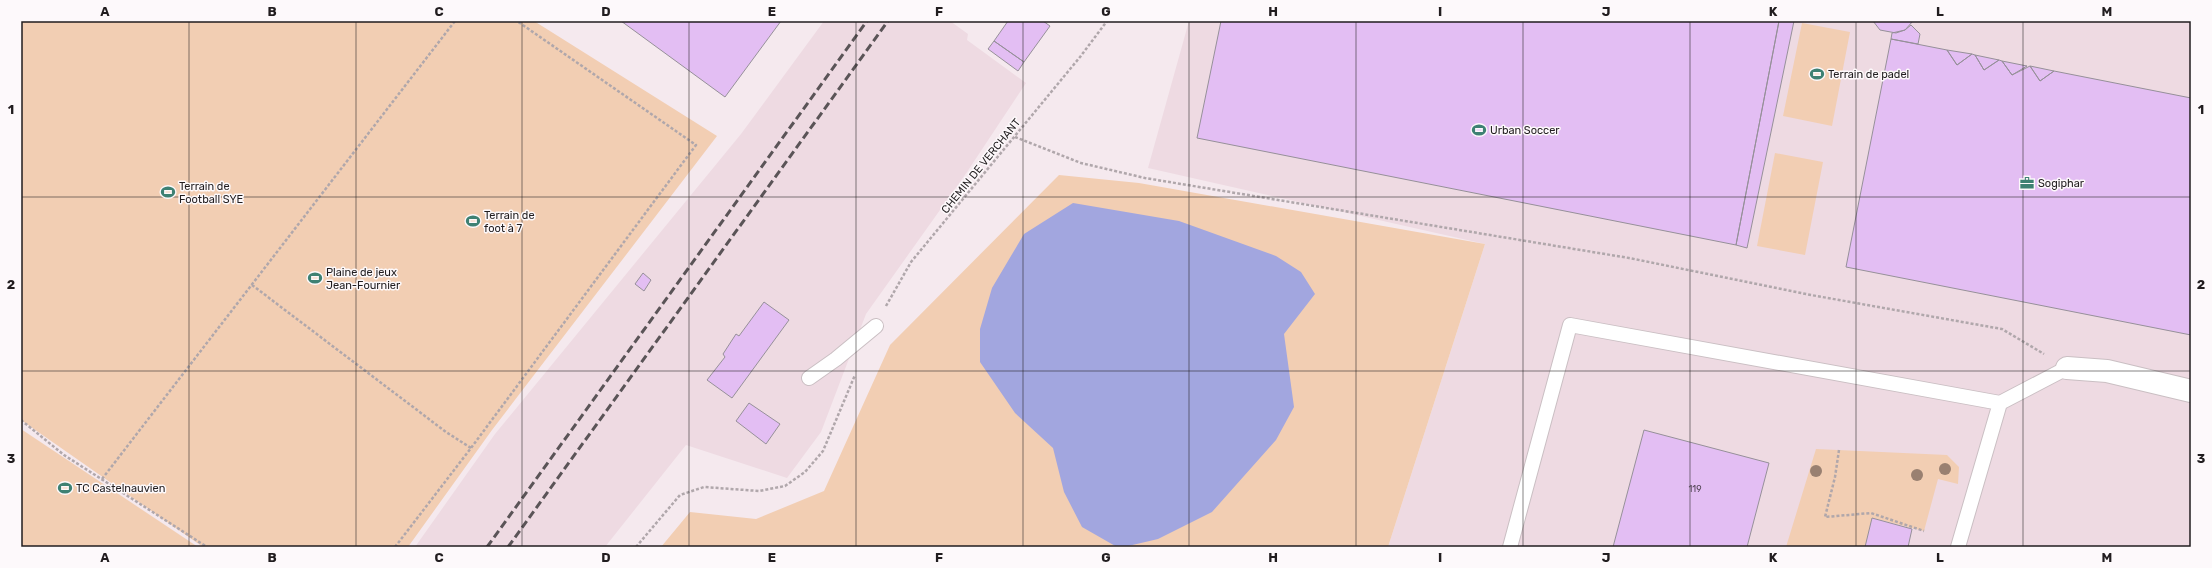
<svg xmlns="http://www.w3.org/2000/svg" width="2212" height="568" viewBox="0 0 2212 568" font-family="Rubik,sans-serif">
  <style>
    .built { fill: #eedae2 }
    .green { fill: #f2ceb3 }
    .water { fill: #a2a6df }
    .building { fill: #e3bef3; stroke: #969099 }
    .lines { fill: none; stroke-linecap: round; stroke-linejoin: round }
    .lane-casing { stroke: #cabfc3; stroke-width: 16 }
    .street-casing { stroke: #cabfc3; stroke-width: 24 }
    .path { stroke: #b0a7ab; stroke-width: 2.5; stroke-dasharray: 3 2; stroke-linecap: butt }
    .lane { stroke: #fff; stroke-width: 14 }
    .street { stroke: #fff; stroke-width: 22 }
    .rail { stroke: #5a5457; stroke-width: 3; stroke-dasharray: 8 4; stroke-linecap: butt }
    .tree { fill: #998071 }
    .grid { fill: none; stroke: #211d1f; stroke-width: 1; stroke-opacity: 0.55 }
    .labels { text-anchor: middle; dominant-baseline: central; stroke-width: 3; stroke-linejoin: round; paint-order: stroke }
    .number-label { font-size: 9px; fill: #524554 }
    .poi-label { font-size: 11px; fill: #211d1f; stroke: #fdf9fb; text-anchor: start }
    .street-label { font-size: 11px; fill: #211d1f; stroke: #fdf9fb }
    .neatline { fill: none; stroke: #211d1f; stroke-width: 1.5 }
    .grid-label { font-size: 13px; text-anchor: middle; font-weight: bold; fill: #211d1f }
  </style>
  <rect width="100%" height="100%" fill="#f5e9ee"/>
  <path class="built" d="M824,21H950L968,34L967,40L1026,83L967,172L866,314L821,432L787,478L686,445L605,547H415L495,434L741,134Z
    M1189,21H2191V547H1388L1485,244L1148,168Z"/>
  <path class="green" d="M21,21H534L717,136L492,430L408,547H203L21,420Z
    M1802,23L1850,32L1832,126L1783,116Z
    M1775,153L1823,162L1805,255L1757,246Z
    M1059,175L1139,183L1485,244L1388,547H661L690,512L756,519L824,491L890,345Z
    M21,429L198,547H21Z
    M1816,449L1947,455L1959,467L1958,484L1938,479L1924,531L1873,518L1865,547H1786Z"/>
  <path class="water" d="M1073,203L1179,221L1276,256L1301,272L1315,294L1284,334L1294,407L1276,440L1212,512L1158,539L1124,547H1117L1082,527L1064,492L1053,448L1015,413L980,362V329L992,288L1024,234Z"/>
  <path class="building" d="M621,21H781L725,97Z
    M1008,21H1043L1050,26L1024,62L994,41Z
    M1221,21H1779L1736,245L1197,138Z
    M1779,21H1794L1747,248L1736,245Z
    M1873,21H1913L1905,30L1896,33L1880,30Z
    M1911,25L1920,34L1918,44L1891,39L1892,33L1905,30Z
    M1891,39L1947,50L1957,65L1972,54L1975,55L1984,70L1999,60L2002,61L2012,75L2030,66L2040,81L2054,71L2191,98V335L1846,267Z
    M994,41L1024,62L1018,71L988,49Z
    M1947,50L1972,54L1957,65Z
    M1975,55L1999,60L1984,70Z
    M2002,61L2027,66L2012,75Z
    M2030,66L2054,71L2040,81Z
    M643,273L651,280L644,291L635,284Z
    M764,302L789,320L732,398L707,380L725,357L723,354L736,334L739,336Z
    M749,403L780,424L766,444L736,421Z
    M1644,430L1769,463L1747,547H1613Z
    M1872,518L1912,529L1908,547H1865Z"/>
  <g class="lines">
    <defs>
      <path id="lane" d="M809,378L836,359L876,326
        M1510,547L1570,325L2000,403
        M1958,547L2000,403L2067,368"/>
      <path id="street" d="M2067,368L2107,371L2191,391"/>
    </defs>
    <use href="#lane" class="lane-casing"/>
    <use href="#street" class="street-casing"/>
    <path class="path" d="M1015,137L1081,163L1145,178L1629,258L1811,295L2002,329L2044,354
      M252,285L446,432L471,448
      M886,306L911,262L1080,57L1107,21
      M21,420L64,455L207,547
      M1839,450L1835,477L1825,517L1871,513L1924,531
      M102,479L455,21
      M395,547L471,448L696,145L517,21
      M636,547L680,495L704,487L759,491L785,486L805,472L823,451L855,375"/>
    <use href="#lane" class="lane"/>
    <use href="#street" class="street"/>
    <path class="rail" d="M487,547L867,21
      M508,547L888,21"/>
  </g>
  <g class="tree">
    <circle cx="1945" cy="469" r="6"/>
    <circle cx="1816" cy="471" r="6"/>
    <circle cx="1917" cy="475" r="6"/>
  </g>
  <path class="grid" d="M189,21V547M356,21V547M522,21V547M689,21V547M856,21V547M1023,21V547M1189,21V547M1356,21V547M1523,21V547M1690,21V547M1856,21V547M2023,21V547M21,197H2191M21,371H2191"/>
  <defs>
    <symbol id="stadium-bare" viewBox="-9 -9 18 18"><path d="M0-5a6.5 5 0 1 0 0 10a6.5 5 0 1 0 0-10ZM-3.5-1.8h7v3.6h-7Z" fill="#3e8173" stroke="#fdf9fb" stroke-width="2.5" paint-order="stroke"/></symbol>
    <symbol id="office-bare" viewBox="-9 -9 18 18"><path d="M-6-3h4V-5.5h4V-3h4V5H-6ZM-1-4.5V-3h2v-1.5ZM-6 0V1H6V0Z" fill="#3e8173" stroke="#fdf9fb" stroke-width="2.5" paint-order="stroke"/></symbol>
  </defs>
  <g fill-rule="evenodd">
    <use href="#stadium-bare" x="1807" y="64" width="20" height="20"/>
    <use href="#stadium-bare" x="1469" y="120" width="20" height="20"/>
    <use href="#office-bare" x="2017" y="173" width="20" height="20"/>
    <use href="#stadium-bare" x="158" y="182" width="20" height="20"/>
    <use href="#stadium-bare" x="463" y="211" width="20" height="20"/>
    <use href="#stadium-bare" x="305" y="268" width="20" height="20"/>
    <use href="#stadium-bare" x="55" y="478" width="20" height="20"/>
  </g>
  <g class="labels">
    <g class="number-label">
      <text x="1695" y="489">119</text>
    </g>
    <g class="poi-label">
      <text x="1828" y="74">Terrain de padel</text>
      <text x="1490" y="130">Urban Soccer</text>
      <text x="2038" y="183">Sogiphar</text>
      <text x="179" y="186">Terrain de<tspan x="179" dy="13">Football SYE</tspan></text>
      <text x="484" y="215">Terrain de<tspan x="484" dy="13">foot à 7</tspan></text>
      <text x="326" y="272">Plaine de jeux<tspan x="326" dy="13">Jean-Fournier</tspan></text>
      <text x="76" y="488">TC Castelnauvien</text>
    </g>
    <g class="street-label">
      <text transform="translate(981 166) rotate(-51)">CHEMIN DE VERCHANT</text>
    </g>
  </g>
  <rect width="2212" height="568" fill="none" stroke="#fdf9fb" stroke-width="44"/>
  <rect x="22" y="22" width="2168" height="524" class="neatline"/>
  <g class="grid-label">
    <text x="105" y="16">A</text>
    <text x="272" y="16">B</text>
    <text x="439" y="16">C</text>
    <text x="606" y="16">D</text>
    <text x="772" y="16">E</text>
    <text x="939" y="16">F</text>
    <text x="1106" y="16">G</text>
    <text x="1273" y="16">H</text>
    <text x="1440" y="16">I</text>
    <text x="1606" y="16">J</text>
    <text x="1773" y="16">K</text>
    <text x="1940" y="16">L</text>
    <text x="2107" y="16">M</text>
    <text x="11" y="114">1</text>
    <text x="2201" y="114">1</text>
    <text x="11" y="289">2</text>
    <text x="2201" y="289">2</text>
    <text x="11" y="463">3</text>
    <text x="2201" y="463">3</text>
    <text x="105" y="562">A</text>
    <text x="272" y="562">B</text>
    <text x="439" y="562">C</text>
    <text x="606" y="562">D</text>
    <text x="772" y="562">E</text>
    <text x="939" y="562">F</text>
    <text x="1106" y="562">G</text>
    <text x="1273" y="562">H</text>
    <text x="1440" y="562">I</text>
    <text x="1606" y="562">J</text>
    <text x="1773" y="562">K</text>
    <text x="1940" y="562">L</text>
    <text x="2107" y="562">M</text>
  </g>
</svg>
